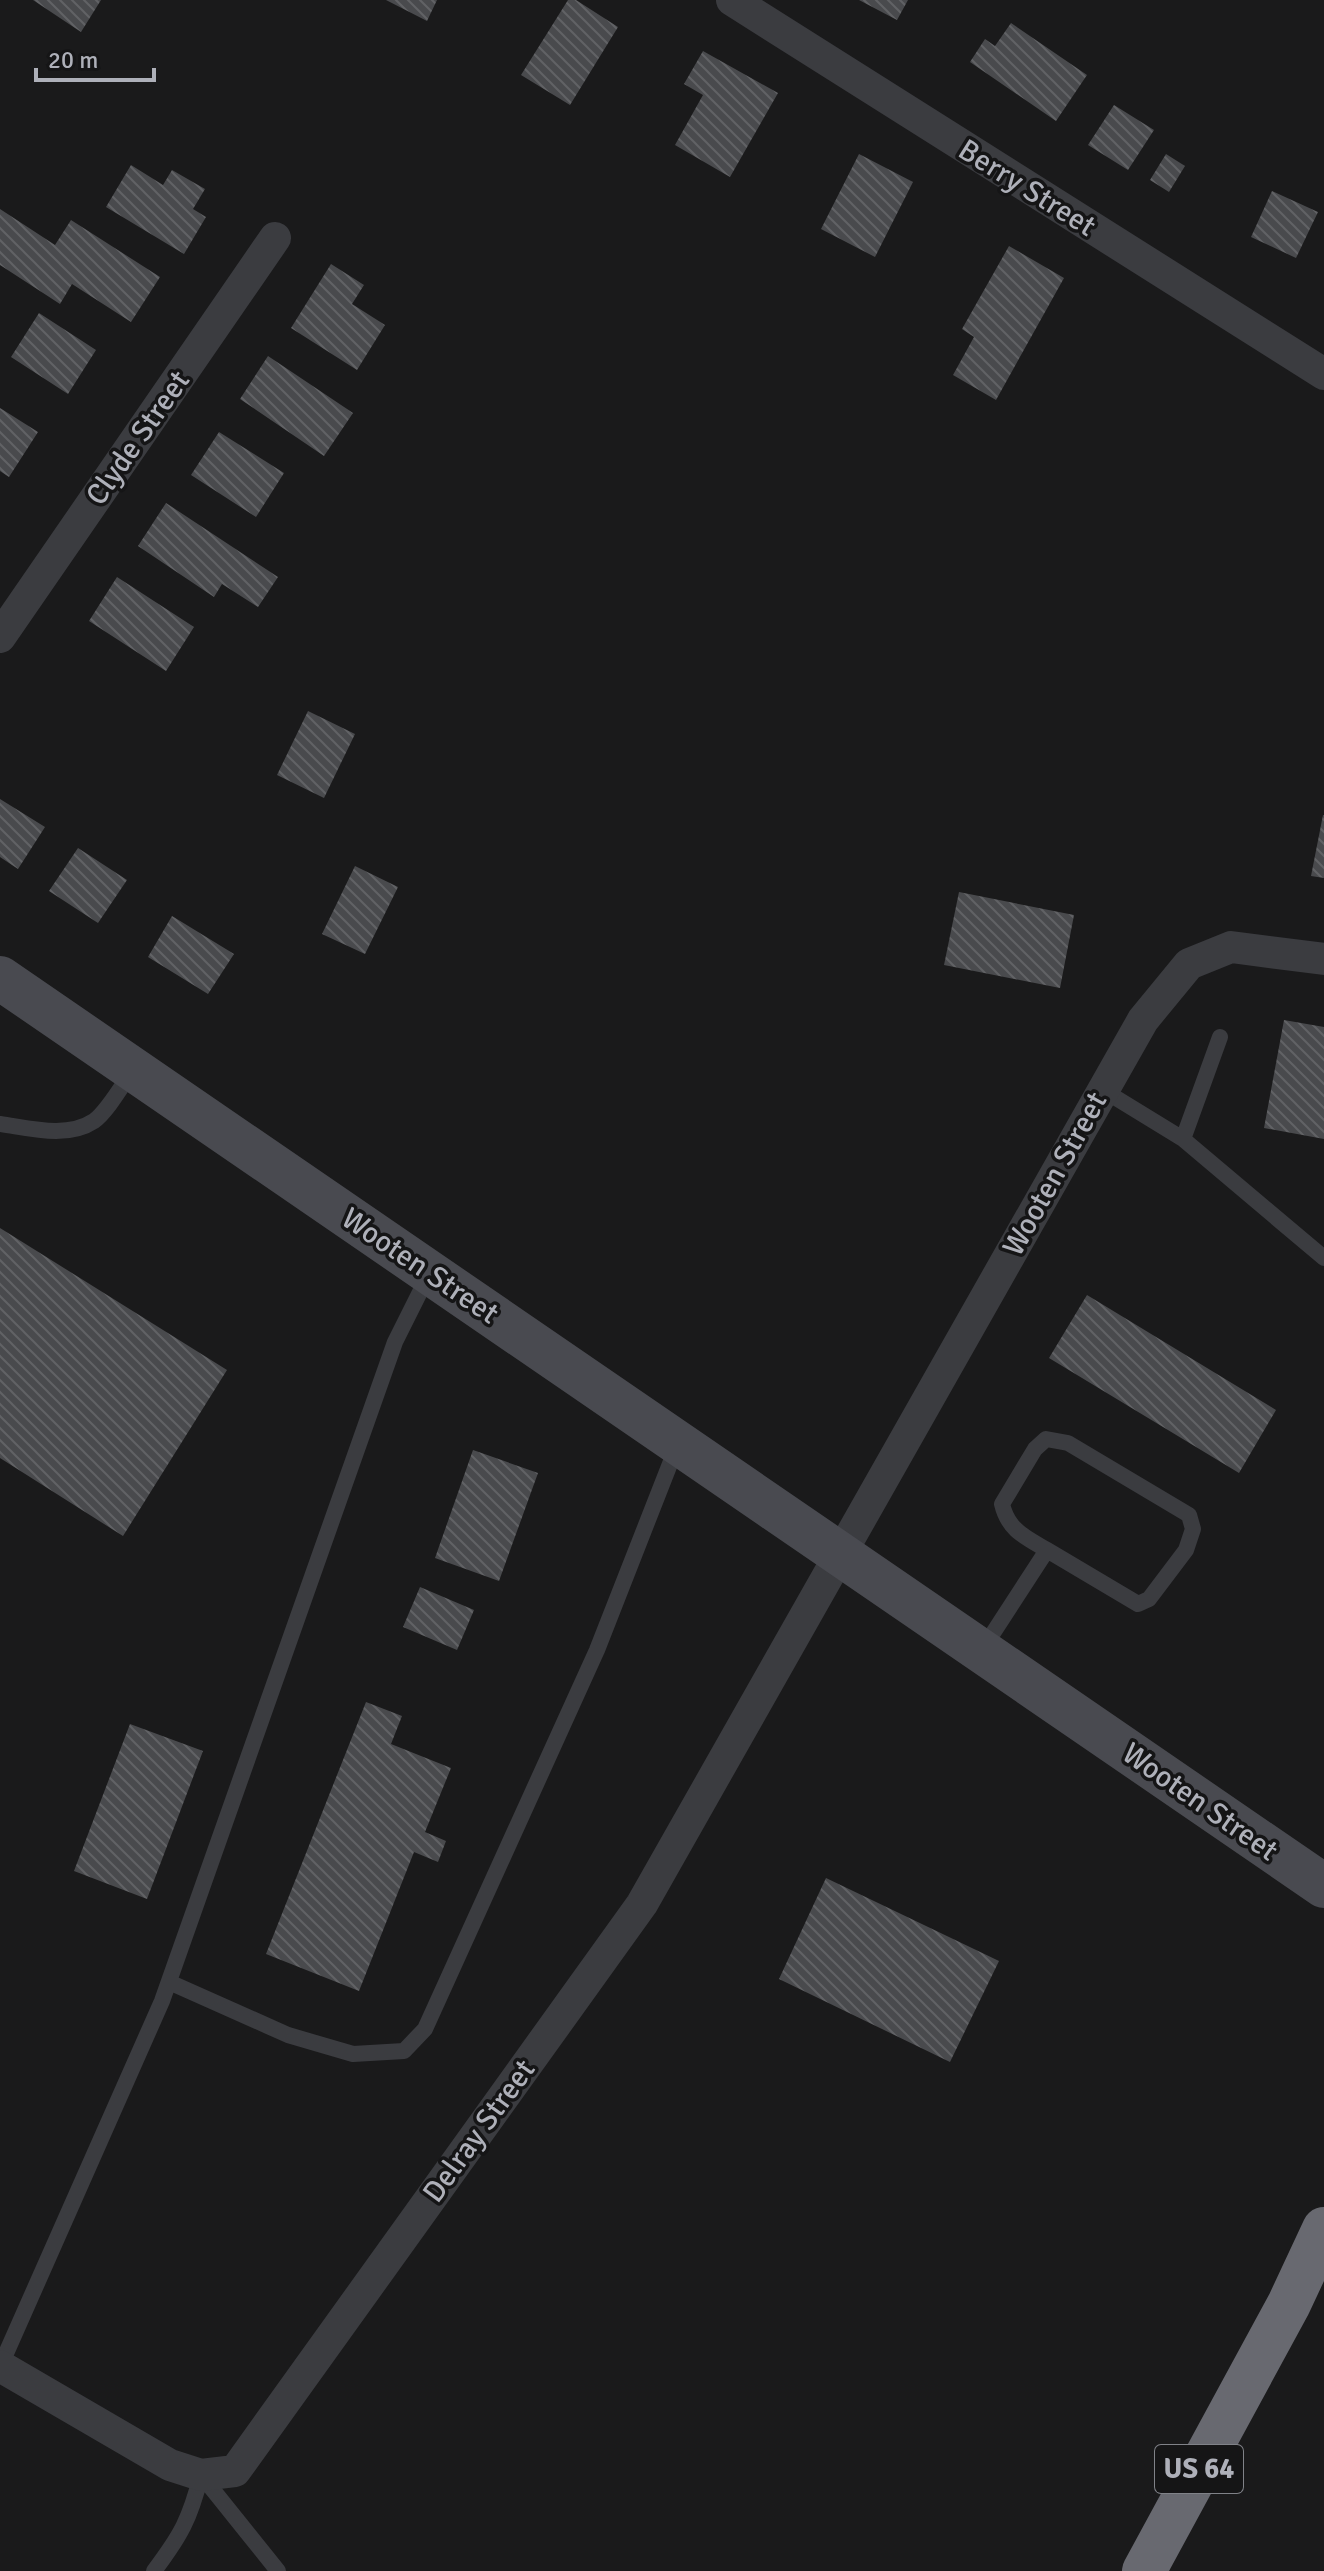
<svg xmlns="http://www.w3.org/2000/svg" width="1324" height="2571" viewBox="0 0 1324 2571" font-family="Signika,sans-serif">
  <style>
    .building { fill: url(#building-back-hatch) }
    .lines { fill: none; stroke-linecap: round; stroke-linejoin: round }
    .lane { stroke: #3b3c40; stroke-width: 16 }
    .street { stroke: #3b3c40; stroke-width: 32 }
    .secondary { stroke: #494a50; stroke-width: 44 }
    .highway { stroke: #686970; stroke-width: 44 }
    .labels { text-anchor: middle; dominant-baseline: central; stroke-width: 7; stroke-linejoin: round; paint-order: stroke }
    .shield { fill: #151516; stroke: #808288; stroke-width: 2 }
    .shield-label { font-size: 28px; font-weight: bold; fill: #aeb0b9 }
    .street-label { font-size: 30px; fill: #aeb0b9; stroke: #151516 }
  </style>
  <defs>
    <pattern id="building-back-hatch" width="6" height="6" patternUnits="userSpaceOnUse" patternTransform="scale(2)"><rect width="6" height="6" fill="#494a4d"/><path d="M-1 5l2 2M0 0l6 6M5-1l2 2" fill="none" stroke="#616265"/></pattern>
  </defs>
  <rect width="100%" height="100%" fill="#1a1a1b"/>
  <path class="building" d="M33,0H101L81,32Z
    M386,0H437L427,21Z
    M568,0H576L618,27L570,105L521,75Z
    M859,0H908L897,20Z
    M1011,23L1087,75L1056,121L970,62L985,39L995,46Z
    M703,51L778,93L730,177L675,145L703,95L684,84Z
    M1114,105L1154,130L1128,170L1088,145Z
    M859,154L913,182L875,257L821,229Z
    M1166,154L1185,166L1169,192L1150,180Z
    M131,165L163,185L172,170L205,189L193,209L206,217L184,254L106,207Z
    M1272,191L1318,212L1296,258L1251,237Z
    M0,209L55,245L71,220L160,277L131,322L72,284L60,304L0,265Z
    M1009,246L1064,278L996,400L953,375L974,337L962,329Z
    M331,264L364,285L352,304L385,325L357,370L291,328Z
    M39,313L96,350L68,394L11,357Z
    M268,356L353,413L324,456L240,399Z
    M0,408L38,432L9,477L0,471Z
    M219,432L284,473L256,517L191,475Z
    M166,503L278,577L258,607L222,584L214,597L138,546Z
    M117,577L194,627L166,671L89,621Z
    M308,711L355,734L324,798L277,775Z
    M0,799L45,827L18,869L0,857Z
    M1323,815H1324V878L1311,876Z
    M78,848L127,880L98,923L49,891Z
    M355,866L398,887L365,954L322,934Z
    M959,892L1074,915L1060,988L944,965Z
    M172,916L234,954L208,994L148,957Z
    M1284,1020L1324,1027V1139L1264,1128Z
    M0,1228L227,1370L123,1536L0,1458Z
    M1087,1295L1276,1410L1239,1473L1049,1358Z
    M473,1450L538,1473L499,1581L435,1558Z
    M420,1587L474,1610L457,1650L403,1627Z
    M366,1702L402,1716L391,1744L451,1768L425,1832L446,1841L438,1862L414,1852L359,1991L266,1954Z
    M130,1724L203,1751L147,1899L74,1871Z
    M826,1878L999,1961L950,2062L779,1979Z"/>
  <g class="lines">
    <path class="lane" d="M1103,1090L1183,1139L1324,1258
      M0,1124C29,1128 67,1139 94,1121C107,1112 123,1084 133,1070
      M1183,1139L1220,1037
      M982,1650L1047,1550L1138,1604L1149,1599L1186,1550L1193,1529L1189,1515L1068,1443L1046,1439L1035,1449L1002,1504C1008,1530 1025,1537 1047,1550
      M169,1982L288,2035L353,2054L404,2051L425,2029L597,1650L677,1446
      M0,2367L162,2001L395,1342L429,1274
      M201,2475L278,2571
      M154,2571C181,2535 190,2519 201,2475"/>
    <path class="street" d="M732,0L1324,374
      M0,637L275,238
      M0,2366L170,2465L201,2475L235,2471L642,1904L1143,1020L1189,964L1231,947L1324,959"/>
    <path class="secondary" d="M0,978L1324,1886"/>
    <path class="highway" d="M1144,2571L1289,2304L1324,2229"/>
  </g>
  <g class="labels">
    <rect class="shield" x="1155" y="2445" width="88" height="48" rx="6"/>
    <g class="shield-label">
      <text x="1199" y="2469">US 64</text>
    </g>
    <g class="street-label">
      <text transform="translate(1027 188) rotate(32)">Berry Street</text>
      <text transform="translate(138 438) rotate(-55)">Clyde Street</text>
      <text transform="translate(1055 1174) rotate(-61)">Wooten Street</text>
      <text transform="translate(420 1266) rotate(34)">Wooten Street</text>
      <text transform="translate(1200 1802) rotate(35)">Wooten Street</text>
      <text transform="translate(479 2131) rotate(-54)">Delray Street</text>
    </g>
  </g>
  <path d="M36 68v12h118v-12" fill="none" stroke="#aeb0b9" stroke-width="4"/>
  <text x="48" y="68" font-size="24" fill="#aeb0b9" stroke="#151516" stroke-width="6" paint-order="stroke">20 m</text>
</svg>
